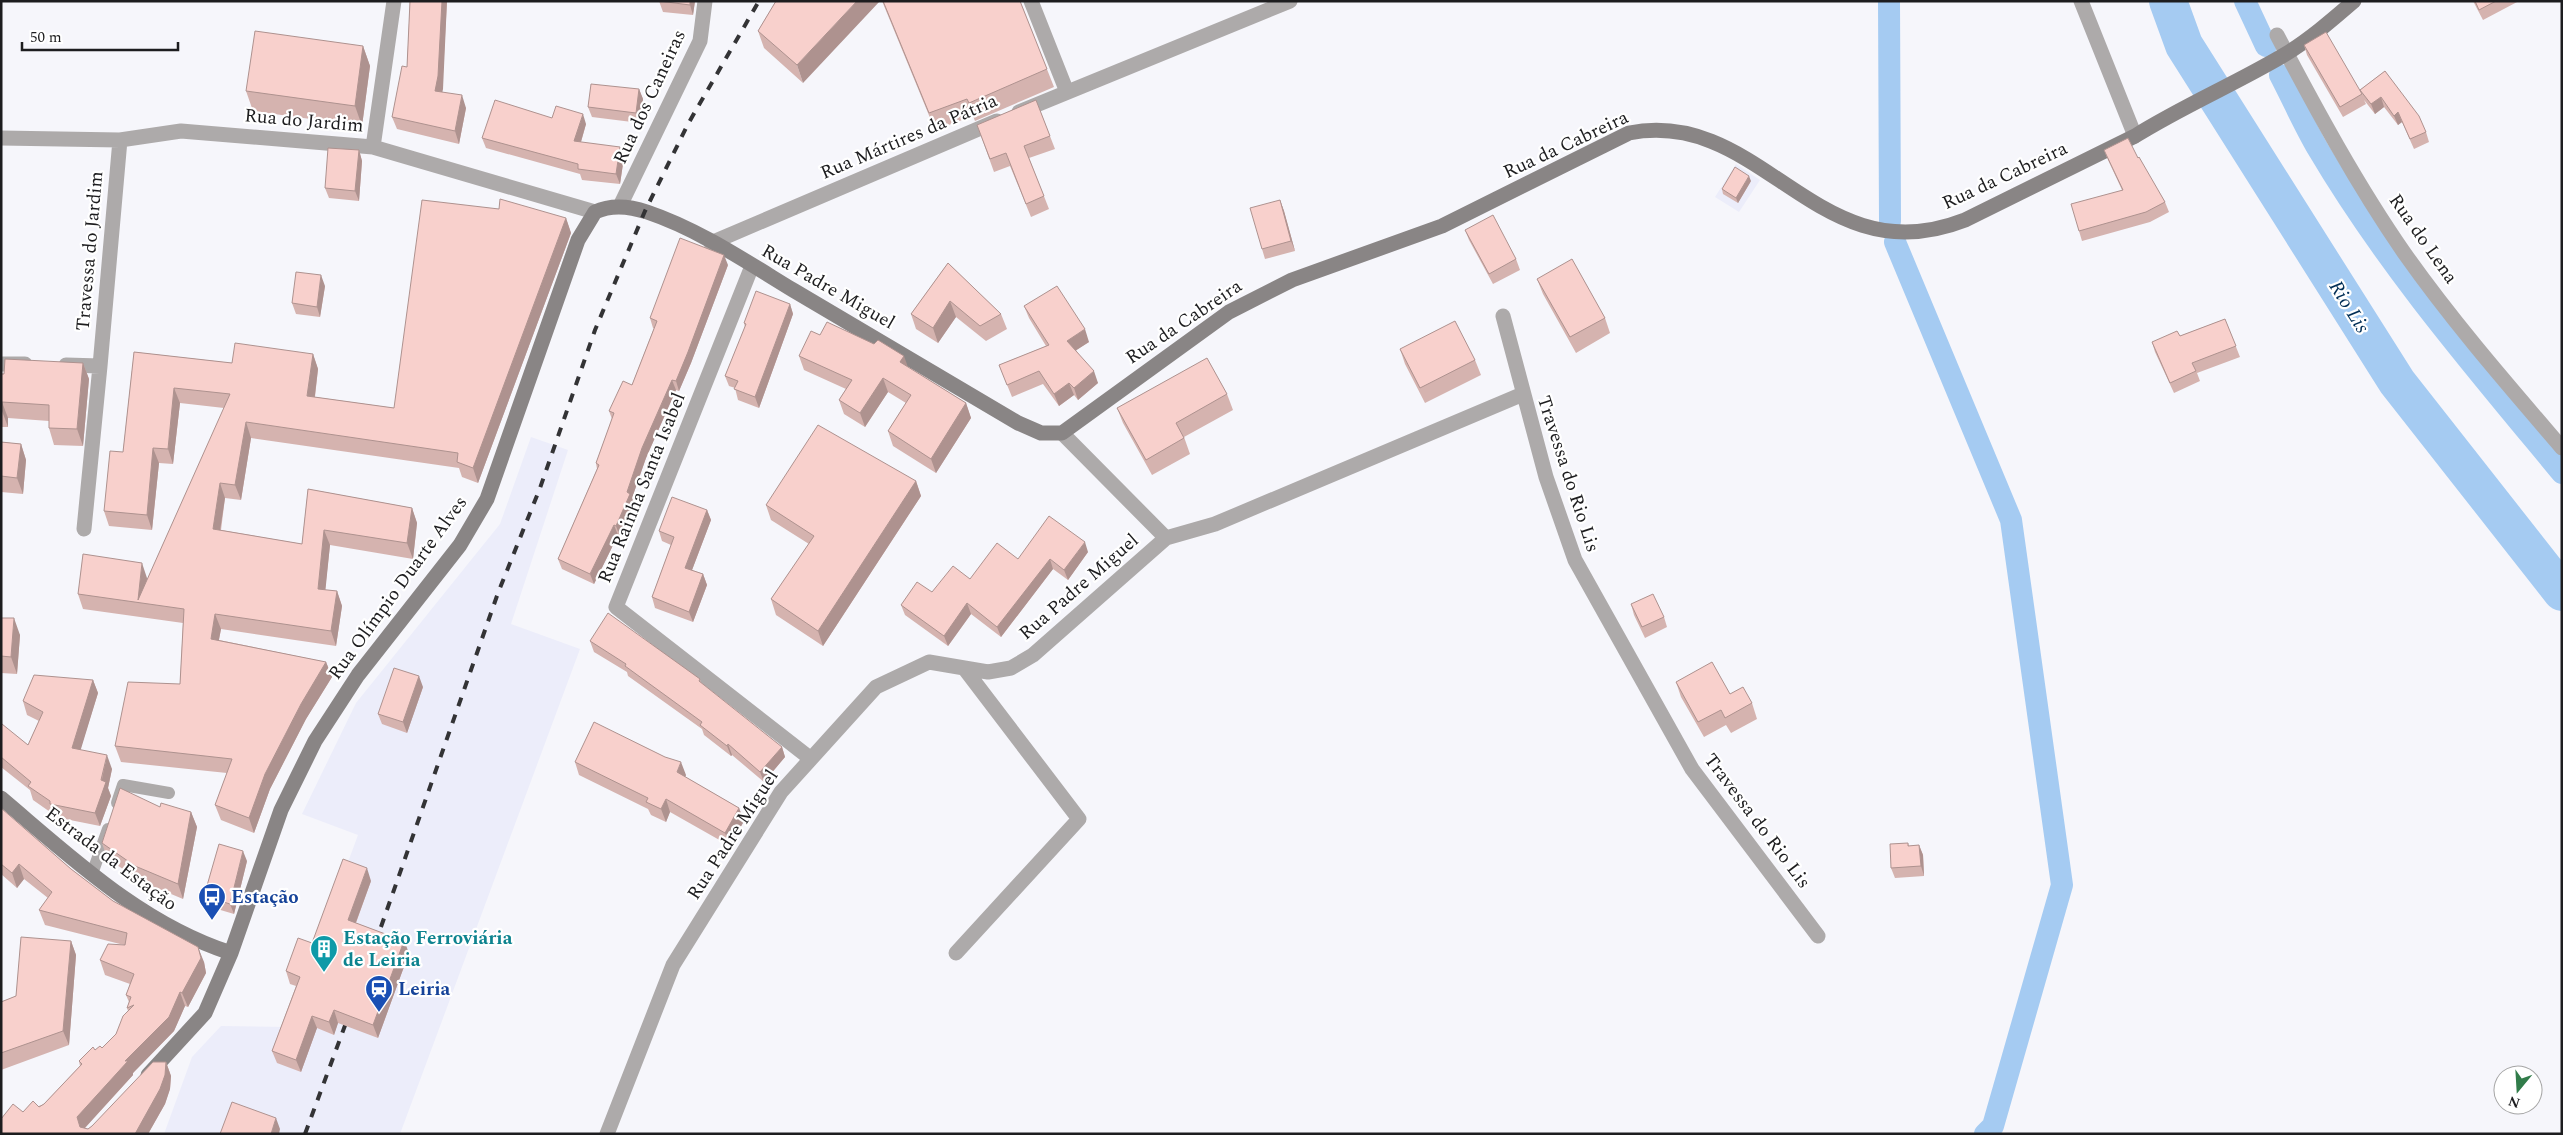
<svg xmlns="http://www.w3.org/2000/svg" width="2563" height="1135" viewBox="0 0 2563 1135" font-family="Spectral,serif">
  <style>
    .built { fill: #ecedfa }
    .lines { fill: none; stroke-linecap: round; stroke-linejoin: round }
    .canal { stroke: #a5cbf2; stroke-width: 22 }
    .river { stroke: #a5cbf2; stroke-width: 38 }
    .lane { stroke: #adaaaa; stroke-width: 12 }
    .street { stroke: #adaaaa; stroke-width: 15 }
    .secondary { stroke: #898585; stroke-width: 15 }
    .rail { stroke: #333335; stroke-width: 4; stroke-dasharray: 9 9; stroke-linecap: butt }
    .wall { fill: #d5b3af }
    .shaded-wall { fill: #ae928f }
    .building { fill: #f8d0cc; stroke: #ae928f }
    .labels { text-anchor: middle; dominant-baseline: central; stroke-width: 4.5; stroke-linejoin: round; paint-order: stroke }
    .street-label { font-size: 19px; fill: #1d1d1f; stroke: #fff }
    .transit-label { font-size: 19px; font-weight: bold; fill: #164399; stroke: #fff; text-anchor: start }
    .culture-label { font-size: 19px; font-weight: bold; fill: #0d838f; stroke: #fff; text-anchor: start }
    .water-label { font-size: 20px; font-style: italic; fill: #002e56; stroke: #fff }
  </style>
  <rect width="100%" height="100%" fill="#f6f6fb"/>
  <path class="built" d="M1736,164L1760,180L1739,212L1715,197Z
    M531,437L568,450L511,624L580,649L400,1134H164L192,1057L221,1026L287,1027L358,835L302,814L356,703L500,524Z"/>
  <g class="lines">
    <path class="canal" d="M1889,1L1890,221
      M2245,1L2266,46
      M2280,75C2293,100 2304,125 2318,149C2387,266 2476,369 2562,473
      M1895,242L2011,520L2062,885L1993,1126L1985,1134"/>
    <path class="river" d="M2168,1L2184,45L2397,382L2562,592"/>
    <path class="lane" d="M117,803L123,785L169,793
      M92,874L108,829"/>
    <path class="street" d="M1031,1L1067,92
      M2081,1L2135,136
      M2277,35C2316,109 2357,185 2405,254C2453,322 2508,385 2562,448
      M1019,112L1290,1
      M1,138L120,140L181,131L373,147L595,212
      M373,147L394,1
      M620,206L700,41L705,1
      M711,243L997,121
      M752,266L616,607L811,759
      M1503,316L1546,477L1575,560L1692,769L1818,936
      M1,364H25
      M66,365L100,366L84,529
      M100,366L120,140
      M1166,538L1215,524L1523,394
      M956,953L1079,819L964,668
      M607,1134L673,965L781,792L876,687L929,662L988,672L1011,668L1033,655L1166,538L1062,433"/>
    <path class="secondary" d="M1,798C72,858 141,924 231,953
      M148,1075L205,1013L231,953L281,810L315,741L358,675L460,545L487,499L578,240L595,212C612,204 629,206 647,212C698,229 747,262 793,290C868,334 943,379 1018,423L1041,433H1062L1229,312L1292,280L1442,226L1629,133C1763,107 1817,278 1965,220L2135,136C2183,106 2235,84 2284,55C2309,40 2332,20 2354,1"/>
    <path class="rail" d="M375,944L498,593L540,488L595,330L645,211L688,124L759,1
      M305,1134L350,1012"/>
  </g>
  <path class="wall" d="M410,1H447L442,92L466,108L459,144L397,129L392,117L407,67Z
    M659,1H695L693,15L663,12Z
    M776,1L803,83L764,48L758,31Z
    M882,1H1020L1054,87L975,121L973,116L935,130Z
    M2473,1H2519L2483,20Z
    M2304,45L2361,93L2360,90L2385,71L2426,132L2429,142L2414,149L2402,122L2398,125L2384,107L2375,114L2364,100L2366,104L2343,117L2307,55Z
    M363,46L370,66L362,126L253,111L246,91Z
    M639,89L643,99L640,123L592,117L588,107Z
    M1036,100L1055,149L1029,158L1049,209L1031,217L1010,166L994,172L977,125Z
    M552,118L586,124L581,142L624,157L620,184L582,180L580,174L486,148L482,138Z
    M359,150L362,161L359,201L329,198L325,188Z
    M2104,150L2138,158L2165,202L2169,212L2150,222L2082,241L2079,231L2122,190L2108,160Z
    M1751,181L1738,203L1723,194L1722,189Z
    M1280,200L1284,211L1295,251L1265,259L1262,249Z
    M566,218L571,233L478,483L462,477L459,468L251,438L241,500L225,498L221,530L302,544L308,489L412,508L417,523L413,559L330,545L325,590L337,591L342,606L336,646L221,629L219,640L326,662L332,677L306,719L270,789L254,833L221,820L215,805L227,773L121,762L115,746L180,684L183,623L83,609L78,594L147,578V580L224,408L180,403L173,464L159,463L152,530L109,526L104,511L123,452L134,352L232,363L313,354L318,369L315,397L394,408Z
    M1465,230L1516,259L1520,270L1493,284L1469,240Z
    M948,263L1001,314L1007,329L986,341L956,317L938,343L916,329L911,314Z
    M728,265L691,363L679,391L676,390L646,458L632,498L634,504L620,537L618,535L594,584L562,569L558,559L597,469L596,463L612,419L609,411L632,385L654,328H653L650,318Z
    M1537,279L1605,318L1610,333L1576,353L1543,294Z
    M325,286L320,317L296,314L292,303Z
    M790,304L793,314L759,408L738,400L735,388L729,386L725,376L745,327L744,323Z
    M1024,306L1089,342L1076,350L1098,383L1078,400L1074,395L1059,406L1043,384L1012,397L999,365L1046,346L1029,318Z
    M2225,319L2240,357L2197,373L2200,381L2174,393L2155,352L2152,342L2180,336Z
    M820,335L908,367L966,403L971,418L936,473L893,446L888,431L906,403L888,392L865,427L844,414L839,400L846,389L804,370L799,356Z
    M1400,349L1475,360L1481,375L1425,403L1405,364Z
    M83,363L89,379L83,446L54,445L49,428V421L8,418V427H1V374Z
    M1227,394L1233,410L1184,437L1190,454L1152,475L1123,423L1117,408Z
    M1,442L21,444L26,460L23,494L1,492Z
    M916,481L921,496L823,646L776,615L771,599L809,544L771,520L766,505Z
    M707,510L711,520L692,570L703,574L707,585L693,622L655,608L652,597L671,545L662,541L659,531Z
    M1088,552L1068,580L1053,569L1001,637L971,614L948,646L905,615L901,605L932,592L970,579L1018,559Z
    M1631,604L1664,617L1667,627L1645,638L1634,615Z
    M1,618L20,635L17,674L1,673Z
    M590,641L700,679L701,683L782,747L785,757L764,782L732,755L731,756L704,735L702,729L628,676L627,672L594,652Z
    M93,680L98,693L80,750L112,769L108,788L111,796L100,826L55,817L53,814L33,800L30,790L1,767V725L28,745L39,721L27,715L23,701Z
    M1676,682L1730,694L1752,703L1757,719L1731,733L1726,725L1704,737L1681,697Z
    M423,687L407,733L382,724L378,714Z
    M575,762L686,775L685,777L739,808L744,821L730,846L670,812L666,822L651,815L648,809L579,775Z
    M160,807L191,812L197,827L183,899L140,881L107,858L102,843Z
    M1,808L71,869L113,901L204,962L206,973L188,1007L185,1006L174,1031L133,1073V1075L85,1128L88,1129L92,1126L166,1062L171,1076L170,1089L165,1104L148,1134H1L23,1112L44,1104L80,1066L79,1061L95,1050L102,1048L116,1034L128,1011L127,1008L129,1002L126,995L130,984L105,975L100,960L124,945L45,925L39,910L48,898L24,879L17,888L1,874Z
    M1908,843L1909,846L1919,845L1923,855L1924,876L1895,878L1891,868Z
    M247,861L234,914L207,906L204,896Z
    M371,881L356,923L404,941L409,953L378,1038L338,1023L334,1035L317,1028L301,1072L277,1063L272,1051L296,986L290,984L286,971Z
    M71,941L76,955L69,1045L1,1070V1002L16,996Z"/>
  <path class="shaded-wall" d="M442,1H447L443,89L440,103L435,91Z
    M690,1H695L693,15L690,5Z
    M857,1H880L803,83L797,65Z
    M363,46L370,66L362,126L355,106Z
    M639,89L643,99L640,123L636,113Z
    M462,95L466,108L459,144L455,131Z
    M2381,97L2384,107L2375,114L2371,104Z
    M2398,112L2402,122L2398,125L2394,116Z
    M583,114L586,124L578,152L574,141Z
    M620,147L624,157L620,184L616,174Z
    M359,150L362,161L359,201L355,191Z
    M1749,176L1751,181L1738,203L1736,198Z
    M1280,200L1284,211L1295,251L1291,241Z
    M566,218L571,233L478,483L473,468Z
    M724,255L728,265L691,363L679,391L676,381Z
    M321,275L325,286L320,317L317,307Z
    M950,301L956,317L938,343L933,328Z
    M790,304L793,314L759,408L755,397Z
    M1085,329L1089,342L1072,353L1067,341Z
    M313,354L318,369L313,411L307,396Z
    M904,356L909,370L900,362Z
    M83,363L89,379L83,446L77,429Z
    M1094,371L1098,383L1078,400L1074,388Z
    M883,378L888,392L865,427L860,413Z
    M672,380L676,390L646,458L632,498L634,504L620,537L616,526L627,492L642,448Z
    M1069,383L1074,395L1059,406L1054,394Z
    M174,388L180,403L173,464L168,449Z
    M2,402L8,418V427L2,411Z
    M966,403L971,418L936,473L931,459Z
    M246,422L251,438L241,500L235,485Z
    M21,444L26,460L23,494L17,478Z
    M153,448L159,463L152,530L147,515Z
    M916,481L921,496L823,646L818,631Z
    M220,483L225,498L218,544L213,529Z
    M412,508L417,523L413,559L407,543Z
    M707,510L711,520L689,578L685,568Z
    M614,525L618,535L594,584L590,574Z
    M324,530L330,545L324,604L318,589Z
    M1085,542L1088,552L1068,580L1064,570Z
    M1050,559L1053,569L1001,637L997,627Z
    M142,563L147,578L145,603L138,600Z
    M703,574L707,585L693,622L689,612Z
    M337,591L342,606L336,646L331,631Z
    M967,603L971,614L948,646L944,636Z
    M215,614L221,629L216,654L211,639Z
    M14,618L20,635L17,674L11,657Z
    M326,662L332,677L306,719L270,789L254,833L249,818L265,774L301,704Z
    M419,676L423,687L407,733L403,722Z
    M93,680L98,693L77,762L72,748Z
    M728,744L732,755L731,756L727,746Z
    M782,747L785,757L764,782L760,772Z
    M107,755L112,769L108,788L111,796L100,826L95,813Z
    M681,762L686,775L681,786L677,772Z
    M666,799L670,812L666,822L661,809Z
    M739,808L744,821L730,846L725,833Z
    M191,812L197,827L183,899L178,884Z
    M1919,845L1923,855L1924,876L1921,866Z
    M243,851L247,861L234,914L230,904Z
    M19,864L24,879L17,888L12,873Z
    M367,868L371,881L352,933L348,920Z
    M71,941L76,955L69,1045L63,1031Z
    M404,941L409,953L378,1038L373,1025Z
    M198,947L204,962L206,973L188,1007L182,993Z
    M180,992L185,1006L174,1031L133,1073V1075L82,1131V1134L77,1117L125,1061Z
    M334,1010L338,1023L334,1035L329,1022Z
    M312,1016L317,1028L301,1072L296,1060Z
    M166,1062L171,1076L170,1089L165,1104L148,1134H134Z
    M276,1118L280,1129L279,1134H271Z"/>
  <path class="building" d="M410,1H442L438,76L435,91L462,95L455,131L392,117L402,66L407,67Z
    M659,1H690V5Z
    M776,1H857L797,65L758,31Z
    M883,1H1020L1047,69L969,103L967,99L929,113Z
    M2475,1H2496L2479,10Z
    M255,31L363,46L355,106L246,91Z
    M2326,32L2362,94L2340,107L2304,45Z
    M2385,71L2419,116L2426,132L2410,139L2398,112L2394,116L2381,97L2371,104L2360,90Z
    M591,84L639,89L636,113L588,107Z
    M495,100L552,118L556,106L583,114L574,141L620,147L616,174L578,169V164L482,138Z
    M1036,100L1050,136L1024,146L1044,196L1026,204L1006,153L990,159L977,125Z
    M2128,138L2138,158L2139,157L2165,202L2146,212L2079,231L2071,204L2123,190L2104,150Z
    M328,148L359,150L355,191L325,188Z
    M1735,167L1749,176L1736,198L1722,189Z
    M500,199L566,218L473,468L457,462L458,453L246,422L235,485L220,483L213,529L302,544L308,489L412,508L407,543L324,530L318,589L337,591L331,631L215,614L211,639L326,662L301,704L265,774L249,818L215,805L232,759L115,746L128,682L180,684L184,609L78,594L83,554L142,563L138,600L230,394L174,388L168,449L153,448L147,515L104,511L110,451L123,452L134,352L232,363L235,343L313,354L307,396L394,408L422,200L499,209Z
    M1280,200L1291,241L1262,249L1250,208Z
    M1493,215L1516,259L1489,274L1465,230Z
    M680,238L724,255L688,352L676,381L672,380L642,448L627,492L630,494L616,526L614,525L590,574L558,559L599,465L596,463L614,413L609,411L623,381L632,385L657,321L650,318Z
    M1572,259L1605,318L1570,337L1537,279Z
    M948,263L1001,314L980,326L950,301L933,328L911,314Z
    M296,272L321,275L317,307L292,303Z
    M1057,286L1085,329L1067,341L1094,371L1074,388L1069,383L1054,394L1039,371L1007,385L999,365L1049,345L1024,306Z
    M756,291L790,304L755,397L734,389L738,381L725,376L746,324L744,323Z
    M2225,319L2236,346L2192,363L2196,371L2170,383L2152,342L2177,331L2180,336Z
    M1455,321L1475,360L1420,388L1400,349Z
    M827,322L874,344L878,340L904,356L900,362L966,403L931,459L888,431L911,395L883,378L860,413L839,400L852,380L799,356L811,331L820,335Z
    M1207,358L1227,394L1176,423L1184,438L1146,460L1117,408Z
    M5,359L83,363L77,429L49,428V405L2,402V411H1V374H4Z
    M818,425L916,481L818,631L771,599L814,536L766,505Z
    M1,442L21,444L17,478L1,476Z
    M672,497L707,510L685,568L703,574L689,612L652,597L674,537L659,531Z
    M1049,516L1085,542L1064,570L1050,559L997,627L967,603L944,636L901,605L917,582L932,592L953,566L970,579L997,543L1018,559Z
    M1653,594L1664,617L1642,627L1631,604Z
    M608,613L700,679L699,681L782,747L760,772L728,744L727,746L700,725L702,722L625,666L626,664L590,641Z
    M1,618H14L11,657L1,656Z
    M1712,662L1730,694L1743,687L1752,703L1725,718L1721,710L1698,722L1676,682Z
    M394,668L419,676L403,722L378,714Z
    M34,675L93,680L72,748L107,755L101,780L106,782L95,813L50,804V801L28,786L31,782L1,757V725L2,724L28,745L43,712L23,701Z
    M594,722L665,757L681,762L677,772L739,808L725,833L666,799L661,809L646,802L648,798L575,762Z
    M120,788L160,807L161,803L191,812L178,884L135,866L102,843Z
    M1,808L71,869L113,901L198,947L201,958L182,993L180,992L169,1017L125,1061H128L77,1117L80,1127L88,1129L92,1126L153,1062H166L165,1075L160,1089L135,1134H1V1119L13,1104L23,1112L33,1101L39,1107L44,1104L82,1064L79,1061L93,1047L95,1050L100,1046L102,1048L116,1034L123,1016L134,1005L127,1008L131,997L126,995L134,974L100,960L108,944L125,945L127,933L39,910L52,892L19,864L12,873L1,864Z
    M1908,843V846L1919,845L1921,866L1891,868L1890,844Z
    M219,844L243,851L230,904L204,896Z
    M343,859L367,868L348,920L404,941L373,1025L334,1010L329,1022L312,1016L296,1060L272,1051L300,977L286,971L298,938L312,943Z
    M21,937L71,941L63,1031L1,1053V1002L16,996Z
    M232,1102L276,1118L271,1134H220Z"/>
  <defs>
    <symbol id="bus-pin" viewBox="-11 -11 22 30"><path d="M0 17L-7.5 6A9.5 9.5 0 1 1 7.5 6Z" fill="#1a4fb4" stroke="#fff"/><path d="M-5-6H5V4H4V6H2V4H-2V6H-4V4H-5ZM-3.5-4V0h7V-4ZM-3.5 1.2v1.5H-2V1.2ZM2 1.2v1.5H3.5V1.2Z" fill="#fff"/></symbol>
    <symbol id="building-pin" viewBox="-11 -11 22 30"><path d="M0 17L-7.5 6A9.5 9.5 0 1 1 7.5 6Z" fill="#0f9aa8" stroke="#fff"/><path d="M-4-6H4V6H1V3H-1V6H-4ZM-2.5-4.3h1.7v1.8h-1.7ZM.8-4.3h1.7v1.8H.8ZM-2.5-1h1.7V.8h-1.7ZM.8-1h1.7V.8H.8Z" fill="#fff"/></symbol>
    <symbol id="station-pin" viewBox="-11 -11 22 30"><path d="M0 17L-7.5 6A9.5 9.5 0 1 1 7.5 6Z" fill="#1a4fb4" stroke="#fff"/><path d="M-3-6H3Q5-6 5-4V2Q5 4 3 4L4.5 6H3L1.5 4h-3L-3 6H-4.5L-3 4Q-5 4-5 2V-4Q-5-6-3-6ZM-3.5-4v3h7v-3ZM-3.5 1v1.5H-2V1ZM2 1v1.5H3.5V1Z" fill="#fff"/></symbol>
  </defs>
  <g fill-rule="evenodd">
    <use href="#bus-pin" x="196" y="881" width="32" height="43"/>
    <use href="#building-pin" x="308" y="933" width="32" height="43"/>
    <use href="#station-pin" x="363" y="973" width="32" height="43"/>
  </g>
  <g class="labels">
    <g class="street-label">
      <text transform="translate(650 97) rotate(-65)">Rua dos Caneiras</text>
      <text transform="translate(304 121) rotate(5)">Rua do Jardim</text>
      <text transform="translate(909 137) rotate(-23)">Rua Mártires da Pátria</text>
      <text transform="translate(1566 145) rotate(-25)">Rua da Cabreira</text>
      <text transform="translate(2005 176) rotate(-25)">Rua da Cabreira</text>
      <text transform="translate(2423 239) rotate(55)">Rua do Lena</text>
      <text transform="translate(90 251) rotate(-85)">Travessa do Jardim</text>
      <text transform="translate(828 287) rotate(30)">Rua Padre Miguel</text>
      <text transform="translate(1184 322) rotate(-34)">Rua da Cabreira</text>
      <text transform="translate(1568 474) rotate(72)">Travessa do Rio Lis</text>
      <text transform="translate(642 488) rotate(-68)">Rua Rainha Santa Isabel</text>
      <text transform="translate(1079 587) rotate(-41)">Rua Padre Miguel</text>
      <text transform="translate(398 588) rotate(-54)">Rua Olímpio Duarte Alves</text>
      <text transform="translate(1757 821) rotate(53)">Travessa do Rio Lis</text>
      <text transform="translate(733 835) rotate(-57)">Rua Padre Miguel</text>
      <text transform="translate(111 859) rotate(37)">Estrada da Estação</text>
    </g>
    <g class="transit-label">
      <text x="231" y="897">Estação</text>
      <text x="398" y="989">Leiria</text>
    </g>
    <g class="culture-label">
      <text x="343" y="938">Estação Ferroviária<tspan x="343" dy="22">de Leiria</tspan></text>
    </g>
    <g class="water-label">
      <text transform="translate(2349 307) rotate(58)">Rio Lis</text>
    </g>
  </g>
  <rect width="2563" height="1135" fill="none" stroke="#1d1d1f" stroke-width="5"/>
  <g transform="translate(2518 1090) rotate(198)"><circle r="24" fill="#ffffff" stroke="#a5a5a5"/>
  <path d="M0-4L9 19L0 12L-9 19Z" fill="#317c4a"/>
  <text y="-8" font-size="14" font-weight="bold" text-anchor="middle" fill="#1d1d1f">N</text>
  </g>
  <path d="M22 42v8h156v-8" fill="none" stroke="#1d1d1f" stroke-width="2.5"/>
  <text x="30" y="42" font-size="15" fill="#1d1d1f" stroke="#ffffff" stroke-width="4" paint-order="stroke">50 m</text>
</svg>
